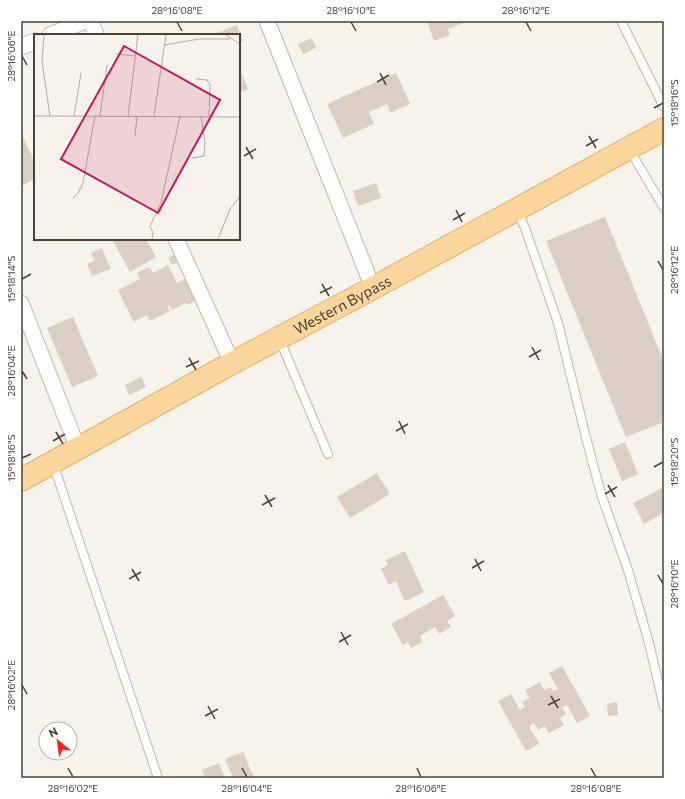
<svg xmlns="http://www.w3.org/2000/svg" width="685" height="799" viewBox="0 0 685 799" font-family="Commissioner,sans-serif">
  <style>
    .building { fill: #dbcfc4 }
    .lines { fill: none; stroke-linecap: round; stroke-linejoin: round }
    .service-casing { stroke: #c2b8ae; stroke-width: 10 }
    .minor-casing { stroke: #c2b8ae; stroke-width: 17 }
    .primary-casing { stroke: #e4b16c; stroke-width: 24 }
    .service { stroke: #fff; stroke-width: 8 }
    .minor { stroke: #fff; stroke-width: 15 }
    .primary { stroke: #fdd69e; stroke-width: 22 }
    .ticks { fill: none; stroke: #4b4239; stroke-width: 1.5 }
    .labels { text-anchor: middle; dominant-baseline: central; stroke-width: 3; stroke-linejoin: round; paint-order: stroke }
    .street-label { font-size: 15px; fill: #4b4239; stroke: #fff }
    .inset-road { fill: none; stroke: #b2aca4; stroke-width: 1 }
    .view { fill: #c2185b; fill-opacity: 0.15; stroke: #c2185b; stroke-width: 2 }
    .inset-edge { fill: none; stroke: #4b4239; stroke-width: 2 }
    .neatline { fill: none; stroke: #4b4239; stroke-width: 1.5 }
    .ticks-label { font-size: 10px; text-anchor: middle; fill: #4b4239 }
  </style>
  <rect width="100%" height="100%" fill="#f6f2ec"/>
  <path class="building" d="M427,21H469L448,29L450,35L434,41Z
    M237,25L243,41L239,43V35H212Z
    M312,38L316,48L303,54L298,44Z
    M239,67L248,89L239,93Z
    M396,73L410,104L390,113L387,104L369,112L374,124L343,138L327,104Z
    M21,133L35,162V179L21,186Z
    M376,183L381,198L358,206L353,191Z
    M605,217L664,362V422L626,437L546,241Z
    M112,239H146L156,257L130,272Z
    M102,248L111,269L92,276L87,264L94,261L91,253Z
    M175,254L179,262L172,265L168,258Z
    M168,265L177,283L186,278L197,300L187,305L186,303L172,310L169,305L167,306L170,311L150,321L147,315L134,322L118,290L140,279L137,273L149,267L153,273Z
    M73,317L98,376L72,387L47,328Z
    M141,377L146,387L129,395L125,385Z
    M625,442L638,474L622,481L609,449Z
    M377,473L390,494L350,518L337,497Z
    M664,487V513L644,524L633,503Z
    M405,551L424,592L405,601L396,581L389,585L381,569L388,565L386,560Z
    M443,595L455,616L447,621L451,627L439,634L435,627L420,636L423,642L411,648L408,642L403,645L391,624Z
    M562,666L590,716L577,723L567,705L562,708L566,714L560,718L564,725L549,733L545,726L538,730L534,723L529,726L539,744L526,751L498,701L511,694L520,710L525,707L522,702L530,698L525,690L540,682L544,690L551,687L553,691L558,689L549,673Z
    M617,702L618,715L608,716L607,704Z
    M243,752L254,778H233L225,759Z
    M219,763L225,778H205L202,770Z"/>
  <g class="lines">
    <defs>
      <path id="service" d="M621,21L664,107
        M629,149L664,208
        M517,210L525,228L558,323L586,438L602,497L628,570L649,643L664,707
        M279,338L328,454
        M53,463L158,778"/>
      <path id="minor" d="M91,21L96,35
        M267,21L373,288
        M50,35L85,21
        M21,47L35,41
        M176,239L232,363
        M21,303L78,449"/>
      <g id="primary">
        <path id="s1" d="M21,480L232,363L373,288L664,129"/>
      </g>
    </defs>
    <use href="#service" class="service-casing"/>
    <use href="#minor" class="minor-casing"/>
    <use href="#primary" class="primary-casing"/>
    <use href="#service" class="service"/>
    <use href="#minor" class="minor"/>
    <use href="#primary" class="primary"/>
  </g>
  <path class="ticks" d="M177,22L182,31M351,22L356,31M526,22L531,31M22,56L27,65M380,73L386,85M377,82L389,75M654,108L663,103M589,136L596,148M586,146L598,139M246,147L253,159M244,156L256,149M456,210L462,222M453,220L465,213M658,261L663,270M22,279L31,274M322,284L329,296M320,293L332,287M532,347L539,360M529,357L541,350M189,358L196,370M186,367L199,361M22,371L27,379M399,421L405,434M396,431L408,424M56,432L63,444M53,441L65,434M22,458L31,454M654,467L663,462M608,485L615,497M605,494L617,487M265,495L272,507M262,505L275,498M475,559L481,571M472,568L484,561M132,569L139,581M658,575L663,584M129,579L141,572M341,632L348,645M339,642L351,635M22,685L27,694M551,696L558,708M548,705L560,699M208,706L215,719M205,716L218,709M68,768L73,777M242,768L247,777M417,768L421,777M591,768L596,777"/>
  <g class="labels">
    <g class="street-label">
      <text stroke="none"><textPath href="#s1" startOffset="366">Western Bypass</textPath></text>
    </g>
  </g>
  <g transform="translate(34 34)">
    <rect width="206" height="206" fill="#f6f2ec"/>
    <path class="inset-road" d="M10,1L8,27L16,82M192,1L206,10M130,11L165,5H196M82,20L101,22M162,45L173,46L176,50L175,83M0,82L206,83M40,82L47,39M66,82L73,31M94,82L104,1M120,82L132,1M101,102L103,82M158,124L170,122L171,109L167,82M39,164L44,159L49,149L61,82M118,205L119,199L116,192L127,169L146,82M184,205L196,175L206,162"/>
    <path class="view" d="M90,12L186,66L124,179L27,125Z"/>
    <rect width="206" height="206" class="inset-edge"/>
  </g>
  <rect width="685" height="799" fill="none" stroke="#ffffff" stroke-width="44"/>
  <g transform="translate(58 741) rotate(331)"><circle r="19" fill="#ffffff" stroke="#b7b3b0"/>
  <path d="M0-3L7 15L0 10L-7 15Z" fill="#f82621"/>
  <text y="-6" font-size="11" font-weight="bold" text-anchor="middle" fill="#4b4239">N</text>
  </g>
  <rect x="22" y="22" width="641" height="755" class="neatline"/>
  <g class="ticks-label">
    <text x="177" y="14">28°16'08"E</text>
    <text x="351" y="14">28°16'10"E</text>
    <text x="526" y="14">28°16'12"E</text>
    <text transform="translate(11 56) rotate(-90)" y="4">28°16'06"E</text>
    <text transform="translate(674 103) rotate(-90)" y="4">15°18'16"S</text>
    <text transform="translate(674 270) rotate(-90)" y="4">28°16'12"E</text>
    <text transform="translate(11 279) rotate(-90)" y="4">15°18'14"S</text>
    <text transform="translate(11 371) rotate(-90)" y="4">28°16'04"E</text>
    <text transform="translate(11 458) rotate(-90)" y="4">15°18'16"S</text>
    <text transform="translate(674 462) rotate(-90)" y="4">15°18'20"S</text>
    <text transform="translate(674 584) rotate(-90)" y="4">28°16'10"E</text>
    <text transform="translate(11 685) rotate(-90)" y="4">28°16'02"E</text>
    <text x="73" y="792">28°16'02"E</text>
    <text x="247" y="792">28°16'04"E</text>
    <text x="421" y="792">28°16'06"E</text>
    <text x="596" y="792">28°16'08"E</text>
  </g>
</svg>
